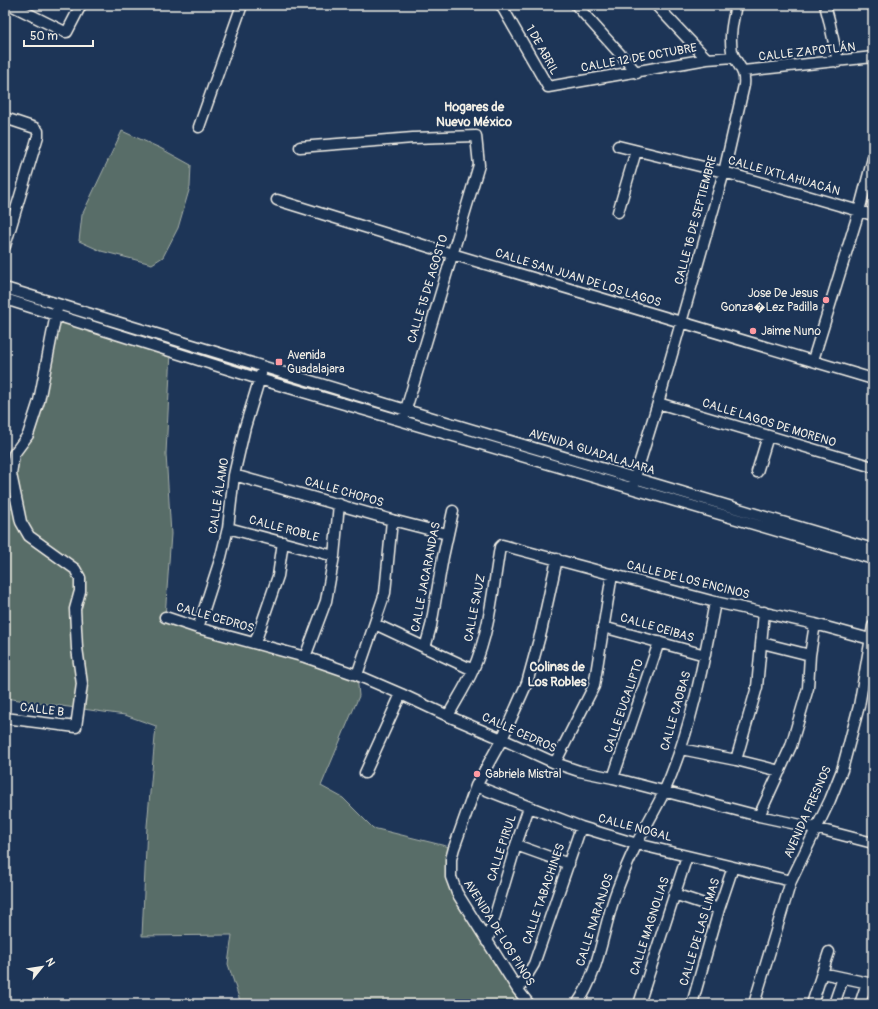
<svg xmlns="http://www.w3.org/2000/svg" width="878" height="1009" viewBox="0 0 878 1009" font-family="Pangolin,sans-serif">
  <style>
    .green { fill: #596d68; stroke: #a6afa8 }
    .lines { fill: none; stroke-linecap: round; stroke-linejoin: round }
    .minor-casing { stroke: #f4f1e8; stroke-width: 13 }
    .minor { stroke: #1d3557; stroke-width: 10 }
    .poi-dot { fill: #ff9aa2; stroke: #1d3557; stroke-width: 1.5 }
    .labels { text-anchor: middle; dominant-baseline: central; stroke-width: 4; stroke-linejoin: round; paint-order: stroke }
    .street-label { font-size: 12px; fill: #f4f1e8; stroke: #1d3557 }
    .poi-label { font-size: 12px; fill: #f4f1e8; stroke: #1d3557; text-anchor: start }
    .neighbourhood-label { font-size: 13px; font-weight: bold; fill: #f4f1e8; stroke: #1d3557 }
  </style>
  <rect width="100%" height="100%" fill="#1d3557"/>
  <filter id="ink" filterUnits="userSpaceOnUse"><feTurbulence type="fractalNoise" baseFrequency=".025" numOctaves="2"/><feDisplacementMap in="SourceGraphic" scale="8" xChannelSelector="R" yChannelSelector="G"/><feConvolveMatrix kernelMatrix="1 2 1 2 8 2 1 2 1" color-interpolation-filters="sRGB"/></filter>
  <g filter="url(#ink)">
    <path class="green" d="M122,131L160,148L191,165L190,187L178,228L163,257L152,264L101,251L79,241L82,215Z
      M55,315L171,351L166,454L171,534L165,617L357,675L359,696L321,786L343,798L373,828L454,848L452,881L529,1004H238L240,1001L228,964L232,935L142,936L147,826L156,726L125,715L5,698V505L11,474L28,435Z"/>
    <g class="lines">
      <defs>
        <path id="minor" d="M11,5L65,32H67L81,5
          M501,5L548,87L707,59L734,57
          M576,5L637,73
          M656,5L707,59
          M825,5L829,20L838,62
          M743,71L873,57
          M5,118L35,128L38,131V136L5,246
          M199,127L242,5
          M618,146L724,172L873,215
          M300,147L413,138L476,136L479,165L404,416
          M277,200L452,254L873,379
          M618,212L636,151
          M5,288L406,410L873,549
          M5,299L259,379L873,559
          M813,360L859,211L873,158
          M658,403L873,467
          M757,472L768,436
          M234,475L392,520L447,534
          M633,484L658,403L724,172L744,85C746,69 736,65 732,51C729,36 733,20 736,5
          M228,528L334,556
          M165,617L198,628L305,657L357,675L401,694L448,716L502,739L555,763L579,771L613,778L759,816L815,828L873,843
          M375,624L473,670
          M603,627L705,655
          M198,628L221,557L228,528L234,475L245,427L261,374
          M255,643L278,576L283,542
          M762,643L810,655
          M425,648L431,626L443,557L453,511
          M305,657L326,601L334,556L339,504
          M357,675L385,593L392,520
          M448,716C456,701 466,686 473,670C490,631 493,588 500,547L502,545L715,602L815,624L870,639
          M5,718L76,727L82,684L77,648L75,609L80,591V578L75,569L29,536L21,522L11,474L14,454L28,435L39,401L57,309
          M681,749L736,760L780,771
          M736,760L757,687L764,612
          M555,763L594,686L612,574
          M365,773L401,694
          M613,778L659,642
          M476,786L581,827L637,844L791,881
          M759,816L791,746L808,688L810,655L815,624
          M516,845L569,864
          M674,894L719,909
          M487,942L516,845L529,807
          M822,973L829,952
          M518,990L534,964L581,827
          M529,1004L518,990L457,893L451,877V859L454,848L476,786L502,739L527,683L541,632L557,559
          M577,1004C600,972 603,926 617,890C623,874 630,858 637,843C646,825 656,809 664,792C691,731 703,666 715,602
          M639,1004L687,856
          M692,1004L719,909L733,867
          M754,1004L791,881L830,800L842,770L859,706L873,626
          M812,1004L822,973L873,984
          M834,1004L843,978
          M860,1004L867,983"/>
      </defs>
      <use href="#minor" class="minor-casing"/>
      <use href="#minor" class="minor"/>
    </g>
  </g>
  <g class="poi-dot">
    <circle cx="826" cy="300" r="4"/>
    <circle cx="753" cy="331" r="4"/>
    <rect x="275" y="358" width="8" height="8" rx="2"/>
    <circle cx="477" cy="774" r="4"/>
  </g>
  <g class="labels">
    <g class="street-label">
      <text transform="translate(542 50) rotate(61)">1 DE ABRIL</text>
      <text transform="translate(807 52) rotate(-6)">CALLE ZAPOTLÁN</text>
      <text transform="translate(639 58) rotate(-10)">CALLE 12 DE OCTUBRE</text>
      <text transform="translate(784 176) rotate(16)">CALLE IXTLAHUACÁN</text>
      <text transform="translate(696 220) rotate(-75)">CALLE 16 DE SEPTIEMBRE</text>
      <text transform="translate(578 278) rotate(17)">CALLE SAN JUAN DE LOS LAGOS</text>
      <text transform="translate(428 289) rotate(-73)">CALLE 15 DE AGOSTO</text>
      <text transform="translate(769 423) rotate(17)">CALLE LAGOS DE MORENO</text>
      <text transform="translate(592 452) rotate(17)">AVENIDA GUADALAJARA</text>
      <text transform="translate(344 492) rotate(16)">CALLE CHOPOS</text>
      <text transform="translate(219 496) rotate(-81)">CALLE ÁLAMO</text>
      <text transform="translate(284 529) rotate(15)">CALLE ROBLE</text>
      <text transform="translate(426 577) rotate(-79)">CALLE JACARANDAS</text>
      <text transform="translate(688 580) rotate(14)">CALLE DE LOS ENCINOS</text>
      <text transform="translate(475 608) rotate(-79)">CALLE SAUZ</text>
      <text transform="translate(215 618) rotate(16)">CALLE CEDROS</text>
      <text transform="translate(657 628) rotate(16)">CALLE CEIBAS</text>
      <text transform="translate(624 706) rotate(-71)">CALLE EUCALIPTO</text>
      <text transform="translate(42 710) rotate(7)">CALLE B</text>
      <text transform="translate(676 711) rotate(-74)">CALLE CAOBAS</text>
      <text transform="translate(519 733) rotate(24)">CALLE CEDROS</text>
      <text transform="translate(808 812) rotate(-66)">AVENIDA FRESNOS</text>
      <text transform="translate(635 828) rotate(15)">CALLE NOGAL</text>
      <text transform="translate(502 848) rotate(-72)">CALLE PIRUL</text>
      <text transform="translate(544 894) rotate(-71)">CALLE TABACHINES</text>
      <text transform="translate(595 920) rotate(-72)">CALLE NARANJOS</text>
      <text transform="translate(650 926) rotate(-72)">CALLE MAGNOLIAS</text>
      <text transform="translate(700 932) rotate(-73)">CALLE DE LAS LIMAS</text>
      <text transform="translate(499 933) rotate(58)">AVENIDA DE LOS PINOS</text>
    </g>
    <g class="poi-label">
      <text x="818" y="293" text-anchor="end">Jose De Jesus<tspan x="818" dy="14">Gonza�Lez Padilla</tspan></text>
      <text x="761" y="331">Jaime Nuno</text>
      <text x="287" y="355">Avenida<tspan x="287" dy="14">Guadalajara</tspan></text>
      <text x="485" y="774">Gabriela Mistral</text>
    </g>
    <g class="neighbourhood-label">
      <text x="474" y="107">Hogares de<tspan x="474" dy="15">Nuevo México</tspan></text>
      <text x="557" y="667">Colinas de<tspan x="557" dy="15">Los Robles</tspan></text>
    </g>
  </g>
  <rect width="878" height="1009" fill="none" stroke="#1d3557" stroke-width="20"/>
  <rect x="10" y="10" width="858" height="989" fill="none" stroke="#f4f1e8" stroke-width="1.5" filter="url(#ink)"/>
  <g transform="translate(42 967) rotate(60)" stroke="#1d3557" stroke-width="3" paint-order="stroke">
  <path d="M0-3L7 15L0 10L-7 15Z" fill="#f4f1e8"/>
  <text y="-6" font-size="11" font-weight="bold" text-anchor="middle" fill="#f4f1e8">N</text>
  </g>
  <path d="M24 40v6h69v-6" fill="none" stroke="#f4f1e8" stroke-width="2"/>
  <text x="30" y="40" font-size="12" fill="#f4f1e8" stroke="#1d3557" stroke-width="3" paint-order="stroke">50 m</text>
</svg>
